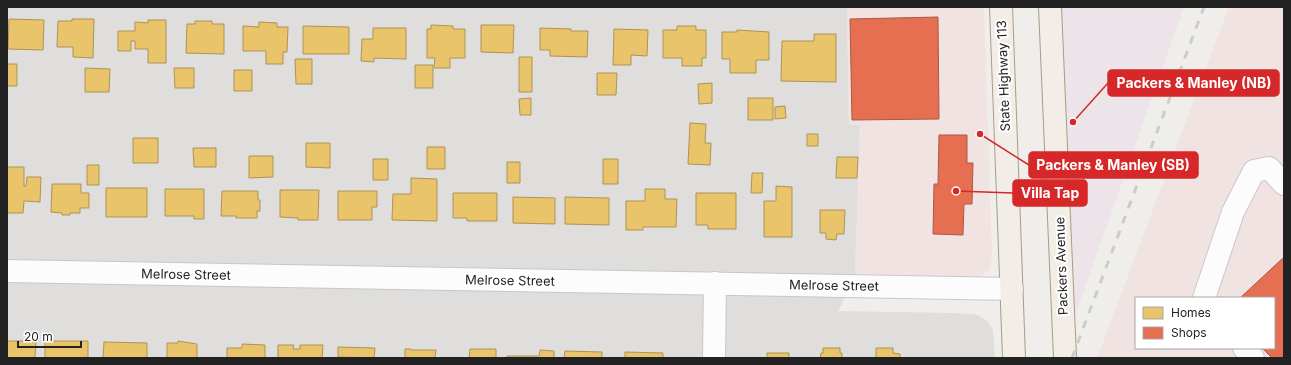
<svg xmlns="http://www.w3.org/2000/svg" width="1291" height="365" viewBox="0 0 1291 365" font-family="Inter,sans-serif">
  <style>
    .residential { fill: #dfdedc }
    .commercial { fill: #f1e3e1; fill-rule: evenodd }
    .industrial { fill: #ede4e9 }
    .homes { fill: #e9c46a; stroke: #ad9354 }
    .shops { fill: #e76f51; stroke: #ac5843 }
    .lines { fill: none; stroke-linecap: round; stroke-linejoin: round }
    .minor-casing { stroke: #c9c8c7; stroke-width: 24 }
    .major-casing { stroke: #a79c86; stroke-width: 24 }
    .minor { stroke: #fdfcfc; stroke-width: 22 }
    .major { stroke: #f3ede7; stroke-width: 22 }
    .rail { stroke: #ccc; stroke-width: 3; stroke-dasharray: 8 8; stroke-linecap: butt }
    .labels { text-anchor: middle; dominant-baseline: central; stroke-width: 4; stroke-linejoin: round; paint-order: stroke }
    .street-label { font-size: 13px; fill: #222; stroke: #fff }
    .leader { fill: none; stroke: #d62828; stroke-width: 1.5 }
    .callout-dot { fill: #d62828; stroke: #fff; stroke-width: 1.5 }
    .callout { fill: #d62828; stroke: #d62828; stroke-width: 1.5 }
    .callout-label { font-size: 14px; text-anchor: middle; font-weight: bold; fill: #fff }
  </style>
  <rect width="100%" height="100%" fill="#f0eeeb"/>
  <path class="residential" d="M7,7H847L849,124L860,125L855,277L838,311L954,313L973,314L980,316L988,322L993,330L995,358H7Z"/>
  <path class="commercial" d="M847,7H984L992,255L991,263L989,270L978,278L855,277L860,125L849,124Z
    M1229,7H1284V358H1097ZM1136,298H1274V348H1136Z"/>
  <path class="industrial" d="M1050,7H1184L1064,347Z"/>
  <path class="homes" d="M9,19L44,20L43,50L8,49Z
    M72,19H94L93,58L73,57V47H57L58,21H72Z
    M148,20H166V63H148V49H135V41H131V51H118V31H135V22L148,23Z
    M195,21H212V24H224V54L186,53L187,24H195Z
    M259,22L277,23V27H288L287,52H283V64H266V51H243V26L259,27Z
    M431,25L453,26V29H465V58H450V68H434L435,58H427V29H431Z
    M481,25H514L513,53L481,52Z
    M303,26L349,27V54H303Z
    M677,26H696V30H706V58H702V66H682V58H663V30H677Z
    M373,28H406V59L374,58V62L361,61L362,39H373Z
    M540,28L571,29V31H588L587,57L550,56V50H540Z
    M614,29L648,30L647,56L631,55V65H613Z
    M737,30L769,32V60H756V73H730V59H722V32H737Z
    M814,34H836V82L781,81L782,41H814Z
    M519,57H532V92H519Z
    M295,59H312V84H296Z
    M7,64H17V86H7Z
    M415,65H433V88H415Z
    M85,68L110,69L109,92H85Z
    M174,68H194V88H175Z
    M234,70H252V91H234Z
    M597,73H617L616,95H597Z
    M712,83V103L699,104L698,84Z
    M531,98V115H520L519,99Z
    M748,98H773V120H748Z
    M785,106L786,118L775,119V107Z
    M690,123L706,124L705,143H711L710,165L688,164Z
    M807,134H818V146H807Z
    M133,138H158V163H133Z
    M306,143H330V168L306,167Z
    M427,147H445V169H427Z
    M193,148H216V167H194Z
    M249,156H273V177L249,178Z
    M837,157H858L857,178H836Z
    M373,159H388V180H373Z
    M603,159H618V184H603Z
    M507,162H520V183H507Z
    M87,165H99V185H87Z
    M7,167H24V186H26L27,177H41L40,202L24,201L23,213H7Z
    M752,173H763L762,193H751Z
    M411,178L437,179V221L392,220L393,194H411Z
    M52,184H81V193H89V208H80V213H70V215H62V213L51,212Z
    M776,186L792,187V237H764V201H776Z
    M106,188H147V217H106Z
    M165,189H204V219H194V216H165Z
    M645,189H665V199H677L676,227H643V230H626V201H645Z
    M280,190H319L318,220H298V218L280,217Z
    M222,191H258V200H260V211H257V218H236V216H221Z
    M338,191H377V207H372V220H338Z
    M453,193H497V221H467V218H453Z
    M696,193H736V229H708V225H696Z
    M513,197L555,198V224L513,223Z
    M565,197L609,198V225L565,224Z
    M820,210H845L844,234H837L836,240L826,239V233H820Z
    M7,341H36L35,358H7Z
    M45,341H88V358H45Z
    M178,341L197,344V358H167V343H178Z
    M104,342L147,343V358H103Z
    M242,344L265,345V358H227V348H242Z
    M278,345H294L293,349H300V345H323L322,358H278Z
    M338,347L375,348L374,358L338,357Z
    M823,348H840V353H842V358H820L821,353H823Z
    M876,348H893V353L900,354V358H876Z
    M405,349H411V350H436L435,358H405Z
    M470,349H496V358H469Z
    M540,350L554,351V358H507V356H539Z
    M565,351L602,352V358H564Z
    M625,352L663,353V358H625Z
    M767,353H789V358H767Z"/>
  <path class="shops" d="M938,17L939,119L852,120L850,19Z
    M939,135H967V163H973L972,204H964L963,235L933,234L934,184H938Z
    M1283,258L1284,259V358H1272L1262,348H1274V298H1240Z"/>
  <g class="lines">
    <defs>
      <path id="minor" d="M7,271L1012,289
        M1204,298L1233,212L1254,171L1269,168L1284,184
        M1244,348L1253,358
        M714,358L715,283"/>
      <path id="major" d="M1001,7L1014,358
        M1050,7L1065,358"/>
    </defs>
    <use href="#minor" class="minor-casing"/>
    <use href="#major" class="major-casing"/>
    <use href="#minor" class="minor"/>
    <use href="#major" class="major"/>
    <path class="rail" d="M1072,358L1204,7"/>
  </g>
  <g class="labels">
    <g class="street-label">
      <text transform="translate(1003 76) rotate(-92)">State Highway 113</text>
      <text transform="translate(1061 266) rotate(-92)">Packers Avenue</text>
      <text transform="translate(186 274) rotate(1)">Melrose Street</text>
      <text transform="translate(510 280) rotate(1)">Melrose Street</text>
      <text transform="translate(834 285) rotate(1)">Melrose Street</text>
    </g>
  </g>
  <path class="leader" d="M1073 122L1108 83M980 134L1029 165M956 191L1013 193"/>
  <g class="callout-dot">
    <circle cx="1073" cy="122" r="4"/>
    <circle cx="980" cy="134" r="4"/>
    <circle cx="956" cy="191" r="4"/>
  </g>
  <g class="callout">
    <rect x="1108" y="70" width="171" height="26" rx="4"/>
    <rect x="1029" y="152" width="169" height="26" rx="4"/>
    <rect x="1013" y="180" width="74" height="26" rx="4"/>
  </g>
  <g class="callout-label">
    <text x="1194" y="88">Packers &amp; Manley (NB)</text>
    <text x="1113" y="170">Packers &amp; Manley (SB)</text>
    <text x="1050" y="198">Villa Tap</text>
  </g>
  <rect width="1291" height="365" fill="none" stroke="#222222" stroke-width="16"/>
  <rect x="1135" y="297" width="140" height="52" fill="#ffffff" stroke="#a7a7a7"/>
  <rect x="1143" y="307" width="20" height="12" fill="#e9c46a" stroke="#a7a7a7"/>
  <text x="1171" y="317" font-size="12" fill="#222222">Homes</text>
  <rect x="1143" y="327" width="20" height="12" fill="#e76f51" stroke="#a7a7a7"/>
  <text x="1171" y="337" font-size="12" fill="#222222">Shops</text>
  <path d="M18 341v6h63v-6" fill="none" stroke="#222222" stroke-width="2"/>
  <text x="24" y="341" font-size="12" fill="#222222" stroke="#ffffff" stroke-width="3" paint-order="stroke">20 m</text>
</svg>
